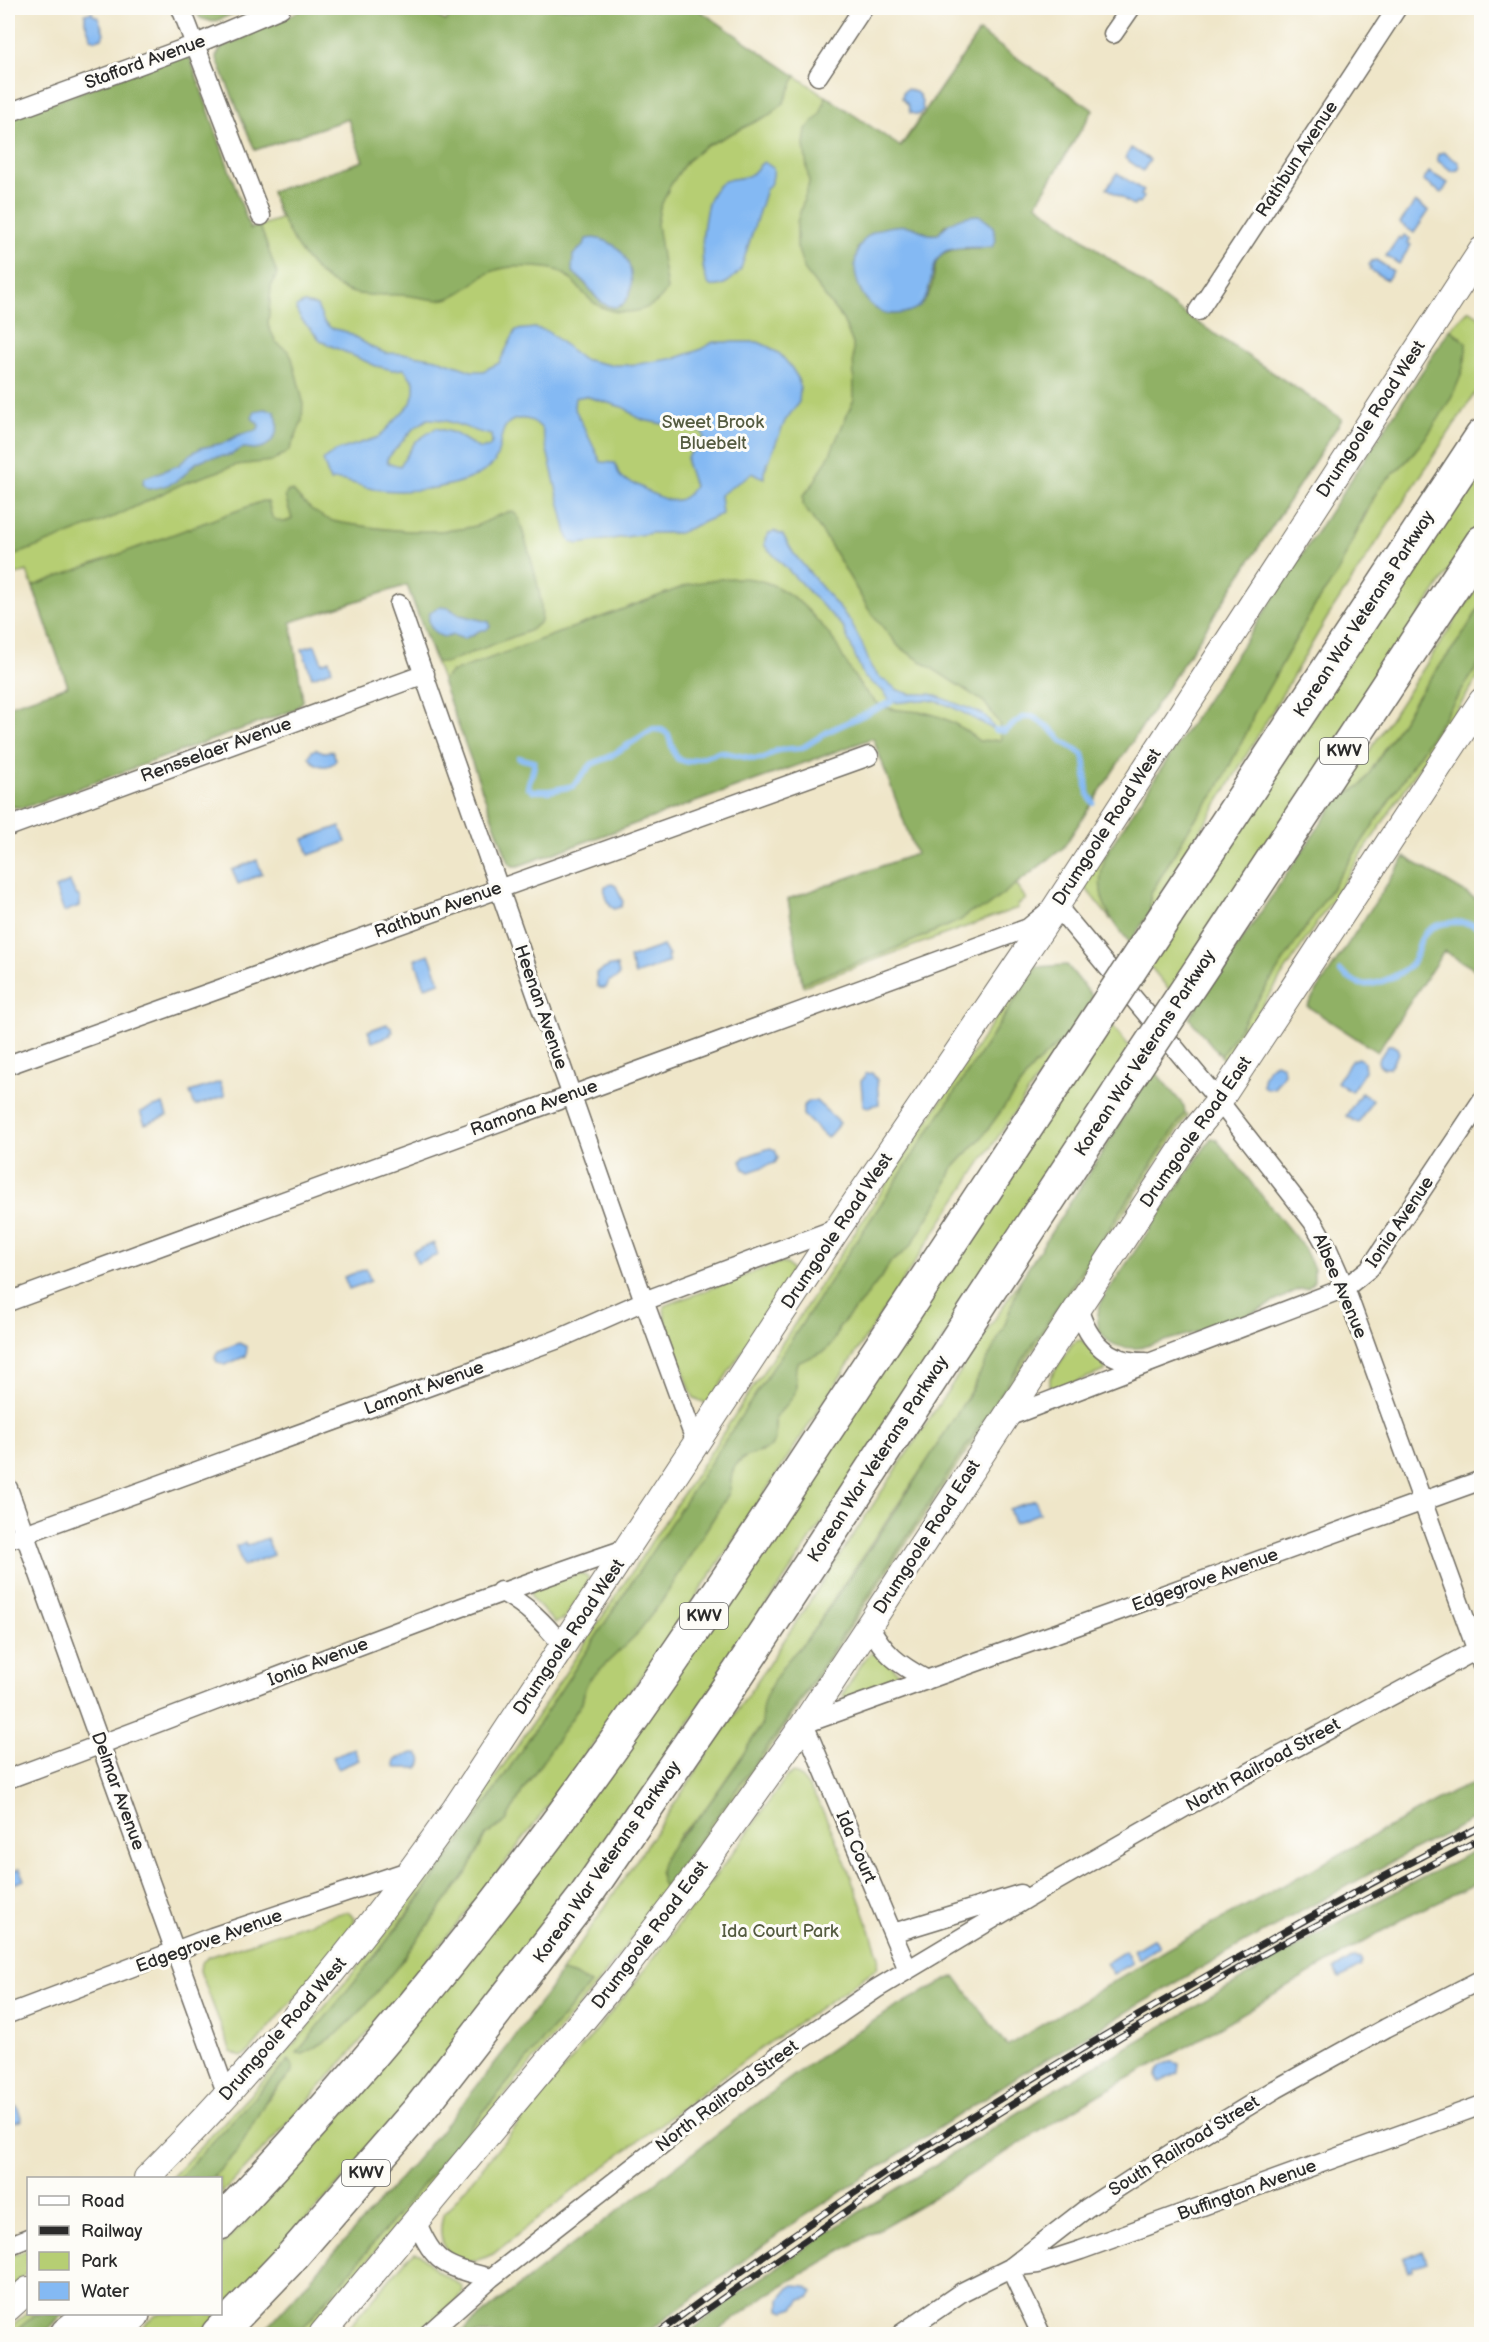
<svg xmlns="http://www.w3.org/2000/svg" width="1489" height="2342" viewBox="0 0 1489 2342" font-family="'Balsamiq Sans',sans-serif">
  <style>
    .green { fill: #b6ce73; stroke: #707c4f; stroke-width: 1.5 }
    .forest { fill: #90b165; stroke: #5e6e48; stroke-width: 1.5; fill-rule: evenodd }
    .water { fill: #84b9f3; stroke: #58728f; stroke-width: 1.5; fill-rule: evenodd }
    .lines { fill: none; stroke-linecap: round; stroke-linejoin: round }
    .stream { stroke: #84b9f3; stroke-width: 6 }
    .street-casing { stroke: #706c62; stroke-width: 21 }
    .secondary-casing { stroke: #706c62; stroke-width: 28 }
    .highway-casing { stroke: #706c62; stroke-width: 36 }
    .street { stroke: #fff; stroke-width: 18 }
    .secondary { stroke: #fff; stroke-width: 26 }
    .highway { stroke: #fff; stroke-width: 33 }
    .rail-casing { stroke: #2b2b2b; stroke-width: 7 }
    .rail { stroke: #fdfcf7; stroke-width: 4.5; stroke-dasharray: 14; stroke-linecap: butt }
    .highway-bridge-casing { stroke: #706c62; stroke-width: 36; stroke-linecap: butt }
    .highway-bridge { stroke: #fff; stroke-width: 33 }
    .labels { text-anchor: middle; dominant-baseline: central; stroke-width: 6; stroke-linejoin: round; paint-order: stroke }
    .shield { fill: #fdfcf7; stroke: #6a6a68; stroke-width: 1.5 }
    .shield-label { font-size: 16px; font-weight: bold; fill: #2b2b2b }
    .street-label { font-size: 18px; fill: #2b2b2b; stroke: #fdfcf7 }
    .park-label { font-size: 18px; fill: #555c41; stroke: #fdfcf7 }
  </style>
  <rect width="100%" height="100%" fill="#fdfcf7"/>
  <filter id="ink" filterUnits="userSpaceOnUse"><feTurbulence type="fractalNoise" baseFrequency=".0167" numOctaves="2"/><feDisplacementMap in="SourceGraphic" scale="12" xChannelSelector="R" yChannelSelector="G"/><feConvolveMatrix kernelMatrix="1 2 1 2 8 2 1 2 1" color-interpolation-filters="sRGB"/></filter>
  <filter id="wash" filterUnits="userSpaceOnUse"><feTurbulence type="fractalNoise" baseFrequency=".008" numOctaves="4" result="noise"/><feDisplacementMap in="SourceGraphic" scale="24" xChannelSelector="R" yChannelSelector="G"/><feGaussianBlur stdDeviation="1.35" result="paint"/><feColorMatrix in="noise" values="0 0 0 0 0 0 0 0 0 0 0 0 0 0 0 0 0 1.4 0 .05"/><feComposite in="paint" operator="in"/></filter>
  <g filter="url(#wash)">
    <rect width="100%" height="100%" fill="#efe6c9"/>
    <path class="green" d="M306,8H419L446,21L456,8H696L900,147L979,32L1093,110L1036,204L1176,308L1342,419L1063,848L1016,884L1026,899L1018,905V908L803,986L788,899L916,854L873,738L518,866H513L509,863L407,585L290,622L303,701L294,710L23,808L8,806V706L68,686L27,571L13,576L8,562V119L190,58L250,229L280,219L271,192L363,161L348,119L255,150L216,57L221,48Z
      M1469,310L1481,318V384L1327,618L1229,785L1150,912V895L1191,825L1217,789L1250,726L1253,715L1317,602L1336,575L1381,484L1408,460L1431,430L1449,398L1461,337L1450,329Z
      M1481,461V522L1171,992L1149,965Z
      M1481,581V605L1462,636L1421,691L1362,785L1337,800Z
      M1481,661V673L1226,1061L1221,1056Z
      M1110,847C1102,865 1102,903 1111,920L1083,885Z
      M1033,961L1037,967L470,1828L303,2054L337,2034L398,1966L468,1871L485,1836L506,1821L523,1790L582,1703L585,1688L589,1680L662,1601L729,1493L732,1473L735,1466L748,1455L762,1452L776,1432L775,1418L787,1403L796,1386L794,1371L797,1363L809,1357L836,1337L839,1327L864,1299L885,1272L890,1262L900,1256L928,1217L942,1195L952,1169L982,1137L1034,1066L1069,1034C937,1221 817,1417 689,1607C549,1814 395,2015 221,2194L220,2178H212L237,2152L261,2107L282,2083L289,2060L182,2176L179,2178H171L264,2080L382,1938L522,1739Z
      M1111,1024L1134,1052L608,1845L397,2119L203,2334H135L156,2314H220L221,2247L277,2188L342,2113Z
      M1185,1113L1188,1115L785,1727L687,1865L602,1978L306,2334H298L590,1984L573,1975L561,1972L770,1662L1021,1279C1015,1296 1010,1314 1002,1331C950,1440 873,1535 809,1637L797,1654L784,1665L769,1690L762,1709L763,1722L744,1753L701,1815L680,1834L659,1872L665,1887L784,1724Z
      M778,1263L787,1264L791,1269V1277L711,1399L705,1403L694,1398L691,1392L665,1319L664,1306Z
      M1082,1340L1104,1363L1105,1371L1056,1389L1050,1385V1378L1072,1344L1076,1341Z
      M580,1573L585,1575L589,1579L587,1585L564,1619L555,1623L532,1599L531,1594L533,1589Z
      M871,1653C882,1654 899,1670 901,1681L846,1702L843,1694L866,1657Z
      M793,1773C821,1780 869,1926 879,1957L877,1968L750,2056L588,2179L493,2254C459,2271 433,2253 443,2215L627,1993L744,1838L786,1777Z
      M348,1912L355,1919L351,1931L249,2052L241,2057L231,2052L200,1971L201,1963L209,1957L332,1915Z
      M28,2250V2272L8,2290V2257Z
      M415,2252L420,2253L434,2269L462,2286L463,2291L458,2300L416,2334H343L406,2260Z
      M28,2312V2314H36L12,2334H8V2330Z"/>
    <path class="forest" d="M194,8H248L213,22L200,18Z
      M306,8H419L446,21L456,8H696L796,76L783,104L769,115L704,147L686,162L670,186L660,208L657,224L667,289C654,314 619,318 596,304C581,295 575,278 558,271C549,267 537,267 527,267C512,266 496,268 483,276C472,284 463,293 449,298C433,303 416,295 399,295C384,294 369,297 354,293C310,281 285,231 271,192L363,161L348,119L255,150L216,57L221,48ZM584,245L622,306C599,310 593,289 578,277L573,255Z
      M979,32L1093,110L1036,204L1176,308L1342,419L1063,848L985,908L970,912L961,920L887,952L802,983L788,899L916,854L873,738L518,866H513L509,863L442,681L450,673L688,585C743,571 778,575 816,619C824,628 833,637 838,648C847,665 864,697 882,706C896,712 913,710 927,713C948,718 963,728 979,741L1001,740L999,723L984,702L899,647L869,610L828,541L803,505V496L813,484L830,454L854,399L853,344L843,320L805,271L797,247V222L809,183L804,145L806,129L820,115L826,96L901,147ZM946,224L978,249C915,245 947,274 923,302C920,307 912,309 907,312L857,249C872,233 889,222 911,227C923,229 924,236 938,234Z
      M180,55L190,58L250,229L260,226L277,274L271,287L268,325L276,342L288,351L292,358L303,401L302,421L289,451L272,461L237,465L182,484L116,516L8,558V119ZM259,425L262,447C256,449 250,447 244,448C236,449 231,455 222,456C216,457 210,456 204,459C176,470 182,492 143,484L145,478L180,465L201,448L224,443L239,435L258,430Z
      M1450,329L1466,343C1469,380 1432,432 1408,459C1395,475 1384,478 1372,500C1359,523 1349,549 1337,574C1331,585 1322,593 1316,604C1294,640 1275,678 1253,715L1250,726L1217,790L1191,825L1150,895V912L1130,943C1103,911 1090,888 1110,847Z
      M288,491H293C303,504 318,516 333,521C340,523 349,524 356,525C393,531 434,535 471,527C486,524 497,513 513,511L519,518C526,545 545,596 541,621L531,630L445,663L436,662L407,585L291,622L303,701L294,710L23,808L8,806V706L68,686L33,586L263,501L268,502L272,517C279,522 284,524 292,519L285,496ZM449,608L460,615L489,622L473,636L453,635Z
      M1481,605V661L1221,1056L1189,1018L1337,800L1362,785L1421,691L1462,636Z
      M1405,857L1481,902V973L1444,951L1377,1052L1307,1006Z
      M1067,965L1093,997L1069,1034L1034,1066L982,1137L952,1169L942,1195L912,1244L900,1256L890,1262L885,1272L864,1299L839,1327L832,1344L823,1352L797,1363C793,1373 798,1382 795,1392C792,1402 781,1409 775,1418V1439L771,1447C758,1454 736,1455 732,1473C731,1479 731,1486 729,1493L662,1601L636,1635L589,1680L585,1688L582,1703L523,1790L506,1821L485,1836L468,1871L398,1966L358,2014L337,2034L313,2049L303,2054L297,2053L406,1917L470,1828L1037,967Z
      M1153,1069L1184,1106L1185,1113L784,1724L665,1887C646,1861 689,1830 703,1812C720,1789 736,1767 750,1743C754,1737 760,1730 762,1723C763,1719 761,1714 762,1710C764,1695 774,1680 782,1668C788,1658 801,1647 809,1637L898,1507L969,1395L1003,1329L1021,1279L1102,1153Z
      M1211,1138L1216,1139L1304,1248L1314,1269V1281L1308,1288L1297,1290L1259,1310L1219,1326L1139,1348C1107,1350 1089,1331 1102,1300Z
      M1481,1780V1816L1413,1850L1242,1944L1021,2074L791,2225L645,2334H459C521,2281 589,2234 653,2184C750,2109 844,2029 955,1976L1007,2046L1167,1949L1453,1792Z
      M1481,1847V1881L1412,1914L1366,1940L1193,2043L1098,2095L939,2194L768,2294L714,2334H687L741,2292L845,2221L1053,2091L1342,1920Z
      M561,1972L573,1975L590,1984L298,2334H261C365,2218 473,2103 561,1972Z
      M289,2060L293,2069L291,2074L268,2097L237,2152L212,2178H179Z
      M36,2314H64C43,2336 43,2334 12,2334Z"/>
    <path class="water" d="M92,12L93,15L98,17L104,33L102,38L96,40L91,38L85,22V14Z
      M907,89C920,91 922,98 923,110L918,115L910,113L908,105L902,98L903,92Z
      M1131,148L1150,160L1143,171L1125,158Z
      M1443,152L1458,162L1460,167L1458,170L1452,171L1438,161V154Z
      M764,162L773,168C774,176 772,184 766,189L741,269C733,279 724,288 710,286C697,272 702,208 713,192C727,173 736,182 750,175C756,172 758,165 764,162Z
      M1429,172L1448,183L1442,193L1423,181Z
      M1117,173L1144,191L1141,195L1144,197L1139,204L1136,203L1134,206L1107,188Z
      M1415,202L1429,211L1414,233L1400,223Z
      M979,215L993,226L996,240L992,247C978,249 959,245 946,251C920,265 945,313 893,314C858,315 835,246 880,229C889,226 903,224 912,227C923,230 924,236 938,234C950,220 961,216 979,215Z
      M1404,235L1410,239L1408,243L1411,245L1399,264L1386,256L1399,237L1402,239Z
      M593,238C647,243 638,323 604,304C595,299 592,290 585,283C581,279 576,275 572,271L573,255L584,245L586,239Z
      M1376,260L1393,271L1387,280L1370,270L1371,267L1369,265L1372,261Z
      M304,303L317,306L324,322L331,328L347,332L373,348L385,353L408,354L437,359L472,371H483L499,363L516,330L535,328L547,331L582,359L610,365H632L676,358L702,349L713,342H758L769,347L780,354L791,367L798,378L800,389L799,402L785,421L764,472V478L752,473L720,495L722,514L679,533H652L578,544L571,542L568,538L542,429C535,421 529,418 518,419C496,422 504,449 493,464C489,468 484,472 478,475C448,489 407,494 374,489C359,487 344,477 330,481L323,460L336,451L379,437L411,403L414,392V382L404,369L393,370L376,366L320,341C313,328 298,322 296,307ZM585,396L625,408L635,416L643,420L703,432L704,438L687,457V465L694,486C680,512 658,497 641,487C635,483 625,482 620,476C618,473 617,467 615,463L601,462L574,407L575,398ZM428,419C450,418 469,431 491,435L492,442L489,447L480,449L454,433L436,428L415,442L400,466L388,463L387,459L413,429Z
      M264,409L274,411C283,428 274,448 254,449C251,449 248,448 245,448C239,448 236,452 232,454C224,458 213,455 204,459C188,465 190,472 179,479C171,485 157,488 148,489L143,484L144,478L179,465L190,454L201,448L224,443L239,435L258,430L259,425L252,418L255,411Z
      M774,531L783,535L794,554L850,621L862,644L871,667L878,676L898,690L910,694H931L983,714L989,720L995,730C973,720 949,700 924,700C913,700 902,704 891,702L883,691L864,677L843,627L765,546C763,539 768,533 774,531Z
      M439,607L449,608L460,615L489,622L490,626L486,630H481L464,639L453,635C439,642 427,627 429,614Z
      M315,645L322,663L329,660L332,670L312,677L302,649Z
      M316,749L324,752L333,751L336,760C329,770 315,767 309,757L312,751Z
      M340,826L346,842L309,855L304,839Z
      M257,860L262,874L238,884L232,870Z
      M70,882L75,893L80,898L79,906L64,912L55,888Z
      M612,884L616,886L623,902L621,907L614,909C609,905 603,893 605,886Z
      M663,946L669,956L667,957L669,962L635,975L629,958Z
      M429,954L440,982L425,987L415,959Z
      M610,966H617L619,974L617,978L609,981L606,988H600L597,986L596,973Z
      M387,1024L388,1026H390L393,1032L390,1033L391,1035L372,1042L368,1031Z
      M1388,1045H1392L1397,1048L1399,1053L1389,1068H1384L1379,1065L1378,1061Z
      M1358,1058L1364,1062L1365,1071L1351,1092L1337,1082L1351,1061Z
      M1276,1063L1283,1066L1284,1073L1274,1088L1267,1089L1263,1086C1261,1077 1268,1067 1276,1063Z
      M872,1073L877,1080L879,1104L867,1107L863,1105L861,1081L865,1077V1074Z
      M220,1082L225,1096L195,1106L190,1092Z
      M1361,1093L1373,1100L1358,1123L1346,1116Z
      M810,1101H816L840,1123L827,1138L803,1115V1106Z
      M163,1104L167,1116L145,1124L140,1112Z
      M770,1148L775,1150L778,1158L775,1163L749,1172L744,1169L741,1161L744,1157Z
      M434,1243L438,1255L417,1263L413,1251Z
      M366,1269L371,1281L349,1289L344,1277Z
      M239,1343L247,1347L246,1356L225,1365L217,1362L215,1357L218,1351Z
      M1035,1500L1040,1513L1014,1523L1009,1509Z
      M267,1538L273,1555L243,1566L236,1546L245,1543L246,1546Z
      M354,1749L359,1760L338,1769L333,1757Z
      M413,1753C422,1753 424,1762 418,1768H396L394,1765L395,1759Z
      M20,1869L24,1880L8,1886V1873Z
      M1154,1938L1159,1946L1139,1959L1134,1950Z
      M1125,1951L1132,1963L1113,1974L1106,1963Z
      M1356,1957L1357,1959L1360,1958L1362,1962L1360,1964L1361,1966L1340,1978L1334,1969Z
      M1172,2062L1179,2064L1178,2073L1160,2082L1157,2078C1157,2068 1162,2063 1172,2062Z
      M17,2107L22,2120L8,2125V2110Z
      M1423,2250L1427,2262L1412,2267V2270L1408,2272L1403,2258Z
      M794,2285L806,2286L813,2292L809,2298L801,2300L794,2308L785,2311L780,2309V2299L789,2288Z"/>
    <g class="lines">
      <path class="stream" d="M995,730L1005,731L1023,717H1033L1051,729L1062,741L1083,754C1089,770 1082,789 1093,802
        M519,758L534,762C535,771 529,778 528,787L533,791H549L573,786L592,764L609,757L653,729L662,730L668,734L674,753L678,759L687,762L720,752L755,759L764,758L778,750L802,748L829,731L891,702
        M1340,971C1346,976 1353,982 1360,984C1376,987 1401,975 1411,964C1418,957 1417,946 1422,938C1432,920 1466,918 1482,929"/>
    </g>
  </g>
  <g filter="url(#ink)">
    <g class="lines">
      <defs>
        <path id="street" d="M181,8L261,216
          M1113,34L1131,8
          M818,76L863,8
          M8,113L196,44L281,8
          M1198,311L1397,8
          M399,604L644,1301L696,1443
          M8,827L425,674
          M8,1065L869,756
          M8,1302L1028,928L1056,905L1219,1101L1313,1222L1326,1245L1345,1288L1482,1665
          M1078,1307C1088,1342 1108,1363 1146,1362
          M1005,1418L1345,1288L1370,1268L1482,1100
          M8,1488L227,2095
          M8,1540L556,1340L644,1301L838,1228
          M500,1591C527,1605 544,1623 563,1646
          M869,1625C885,1655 898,1664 927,1680
          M8,1779C215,1703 419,1619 628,1548
          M893,1933L1020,1894
          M908,1970L804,1724L1482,1480
          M8,2014L212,1937L411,1870
          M417,2222C434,2266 448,2267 491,2278
          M8,2246L28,2238
          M1011,2267L1038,2264L1081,2250L1482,2105
          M1010,2268L1041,2334
          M428,2334L491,2278L697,2117L776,2057L876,1989L1046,1887L1189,1805L1482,1647
          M901,2334L962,2292L1010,2268L1087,2208L1173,2152L1276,2089L1386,2028L1482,1979"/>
        <path id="secondary" d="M147,2178C260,2064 363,1941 455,1809L838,1228L1042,928L1482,250
          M8,2308L28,2290
          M322,2334L616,1980L698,1873L804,1724L1194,1131L1219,1101L1482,701"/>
        <path id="highway" d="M1166,915L1482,436
          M1206,961L1482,542
          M220,2223C339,2098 451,1965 554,1827C647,1702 733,1572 818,1442C904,1313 990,1183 1075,1053
          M67,2334L92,2314
          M112,2334L133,2314
          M218,2334L288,2261L419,2110L586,1895L739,1672L1119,1092"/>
      </defs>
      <use href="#street" class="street-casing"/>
      <use href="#secondary" class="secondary-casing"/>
      <use href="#highway" class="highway-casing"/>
      <use href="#street" class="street"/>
      <use href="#secondary" class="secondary"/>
      <use href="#highway" class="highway"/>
      <defs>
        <path id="rail" d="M657,2334C826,2205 1006,2091 1191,1985C1286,1930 1383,1875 1482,1826
          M672,2334L888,2182L1120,2037L1283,1943L1482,1838"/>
      </defs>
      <use href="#rail" class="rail-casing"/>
      <use href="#rail" class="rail"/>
      <defs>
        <path id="highway-bridge" d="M1075,1053L1166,915
          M1119,1092L1206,961"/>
      </defs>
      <use href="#highway-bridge" class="highway-bridge-casing"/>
      <use href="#highway-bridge" class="highway-bridge"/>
    </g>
  </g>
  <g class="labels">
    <g class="shield">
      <rect x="1320" y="738" width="48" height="26" rx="4.5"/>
      <rect x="680" y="1603" width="48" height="26" rx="4.5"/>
      <rect x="342" y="2160" width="48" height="26" rx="4.5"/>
    </g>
    <g class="shield-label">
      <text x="1344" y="751">KWV</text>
      <text x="704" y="1616">KWV</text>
      <text x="366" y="2173">KWV</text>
    </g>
    <g class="street-label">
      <text transform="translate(145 62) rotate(-20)">Stafford Avenue</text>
      <text transform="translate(1297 159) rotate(-57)">Rathbun Avenue</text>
      <text transform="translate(1371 419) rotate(-57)">Drumgoole Road West</text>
      <text transform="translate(1364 614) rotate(-57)">Korean War Veterans Parkway</text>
      <text transform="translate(216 750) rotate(-20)">Rensselaer Avenue</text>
      <text transform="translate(1107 827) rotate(-57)">Drumgoole Road West</text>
      <text transform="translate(438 910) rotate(-20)">Rathbun Avenue</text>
      <text transform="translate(541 1007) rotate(71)">Heenan Avenue</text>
      <text transform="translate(1145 1053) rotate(-57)">Korean War Veterans Parkway</text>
      <text transform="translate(534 1108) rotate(-20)">Ramona Avenue</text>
      <text transform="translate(1196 1132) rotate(-55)">Drumgoole Road East</text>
      <text transform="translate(1400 1222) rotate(-56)">Ionia Avenue</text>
      <text transform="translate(837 1231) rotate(-56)">Drumgoole Road West</text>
      <text transform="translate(1340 1286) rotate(67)">Albee Avenue</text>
      <text transform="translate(424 1388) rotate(-20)">Lamont Avenue</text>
      <text transform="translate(878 1459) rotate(-57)">Korean War Veterans Parkway</text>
      <text transform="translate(927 1537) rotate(-57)">Drumgoole Road East</text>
      <text transform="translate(1205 1580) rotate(-20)">Edgegrove Avenue</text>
      <text transform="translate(569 1637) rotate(-56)">Drumgoole Road West</text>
      <text transform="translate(318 1662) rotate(-21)">Ionia Avenue</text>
      <text transform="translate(1263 1765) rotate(-29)">North Railroad Street</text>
      <text transform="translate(118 1791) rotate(70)">Delmar Avenue</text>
      <text transform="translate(856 1847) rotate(67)">Ida Court</text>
      <text transform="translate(607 1862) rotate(-55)">Korean War Veterans Parkway</text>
      <text transform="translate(650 1935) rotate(-53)">Drumgoole Road East</text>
      <text transform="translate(209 1941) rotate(-20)">Edgegrove Avenue</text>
      <text transform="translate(283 2029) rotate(-49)">Drumgoole Road West</text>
      <text transform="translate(727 2096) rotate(-37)">North Railroad Street</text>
      <text transform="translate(1184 2146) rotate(-32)">South Railroad Street</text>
      <text transform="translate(1247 2190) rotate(-20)">Buffington Avenue</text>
    </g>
    <g class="park-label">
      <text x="713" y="422">Sweet Brook<tspan x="713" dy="21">Bluebelt</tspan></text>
      <text x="780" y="1931">Ida Court Park</text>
    </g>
  </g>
  <rect width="1489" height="2342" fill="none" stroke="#fdfcf7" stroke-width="30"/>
  <rect x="27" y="2177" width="195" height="138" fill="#fdfcf7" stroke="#a9a8a5" stroke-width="1.5"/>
  <rect x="39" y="2196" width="30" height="9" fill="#ffffff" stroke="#a9a8a5" stroke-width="1.5"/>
  <text x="81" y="2207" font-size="18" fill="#2b2b2b">Road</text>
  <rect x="39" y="2226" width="30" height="9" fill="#2b2b2b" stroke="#a9a8a5" stroke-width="1.5"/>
  <text x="81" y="2237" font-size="18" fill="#2b2b2b">Railway</text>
  <rect x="39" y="2252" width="30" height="18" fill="#b6ce73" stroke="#a9a8a5" stroke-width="1.5"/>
  <text x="81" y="2267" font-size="18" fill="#2b2b2b">Park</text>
  <rect x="39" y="2282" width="30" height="18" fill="#84b9f3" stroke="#a9a8a5" stroke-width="1.5"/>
  <text x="81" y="2297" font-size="18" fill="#2b2b2b">Water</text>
</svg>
